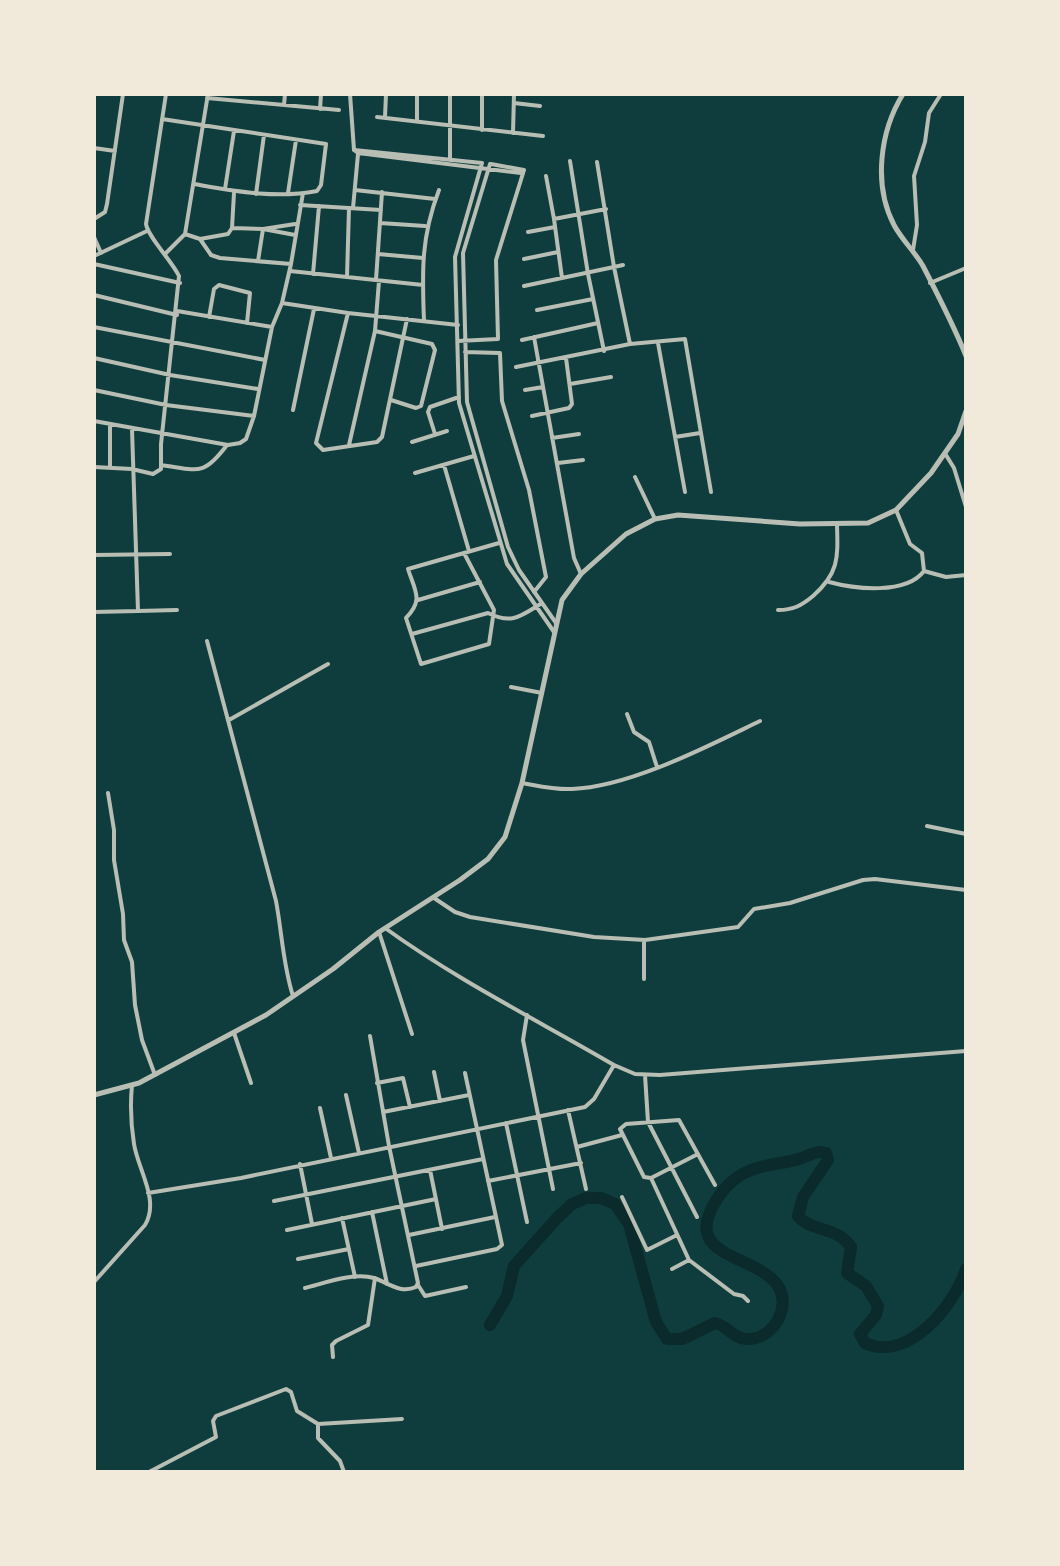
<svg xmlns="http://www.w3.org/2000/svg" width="1060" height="1566" viewBox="0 0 1060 1566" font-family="'Fira Sans',sans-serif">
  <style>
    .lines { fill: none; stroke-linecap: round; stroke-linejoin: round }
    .river { stroke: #0a2a2b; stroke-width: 12 }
    .minor { stroke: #b8beb3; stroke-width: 4 }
    .tertiary { stroke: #b8beb3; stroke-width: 5 }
  </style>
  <rect width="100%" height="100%" fill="#0f3d3e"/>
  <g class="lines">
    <path class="river" d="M490,1325L507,1296L514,1266L557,1218L572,1204L586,1198H601L615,1204L629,1224L656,1322L667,1339H682L715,1323C728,1326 734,1339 747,1339C775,1340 794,1302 775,1282C750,1254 684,1256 714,1204C722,1190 734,1177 749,1171C766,1163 785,1164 802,1158C807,1156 815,1152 820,1152C822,1152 824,1153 826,1153L828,1160L803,1197L798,1216C812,1233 836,1225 851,1247L847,1273L866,1286L878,1306L876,1315L860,1334L865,1343C908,1363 955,1305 966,1269"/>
    <path class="minor" d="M350,94L354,150
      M482,94V130
      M207,98L339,110
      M514,103L540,106
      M284,105L285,94
      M320,109L321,94
      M377,117L543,136
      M385,117L386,94
      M162,119L326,144L321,185L317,191C275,199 235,191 194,184
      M417,120V94
      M513,133L514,94
      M94,148L115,151
      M354,150L482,163
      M354,150L358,153L521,173
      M450,160V94
      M570,161L588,274L604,351
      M482,163L455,257L459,403L507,564L554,632
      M490,164L463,253L467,402L508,547L519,570L556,623
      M546,176L554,219
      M225,189L234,131
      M355,190L435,199
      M288,193L296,140
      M256,194L264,135
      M300,205L381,210
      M353,208L358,154
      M94,219L105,212L107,204L123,94
      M380,223L425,226
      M232,228L263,229L295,235
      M528,232L555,227
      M185,234L200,239L228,234L232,228L234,193
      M94,237L101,253
      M200,239L211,255L220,258L291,264
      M913,250L917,225L914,176L925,142L929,113L941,94
      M166,253L185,234L208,94
      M378,254L423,258
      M94,256L147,231
      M524,259L558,252
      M258,261L263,229L295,224
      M94,264L180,283
      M290,271L423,285
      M313,274L319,206
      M347,277L349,208
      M562,278L554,219L606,209
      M376,280L382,192
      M930,283L966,268
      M524,286L614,267L597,162
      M94,295L177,315
      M282,303L348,313L458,325
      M537,310L593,299
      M177,311L272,327
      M348,313L316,443L323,450L377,442L382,437L407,319
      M209,317L214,289L219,285L250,293L247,323
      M424,321C422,271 421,237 439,190
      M94,327L265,360
      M375,331L432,344L435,350L421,406L416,408L391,400
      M534,337L574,558L581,574
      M522,340L598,323
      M458,341L498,339L496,260L524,170L491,164
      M658,343L685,492
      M630,344L685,339L711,492
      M465,352L500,353L502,401L529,490L546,577L534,592
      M94,358L170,375L258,389
      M516,367L630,344L614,267L623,265
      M570,384L611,377
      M94,390L166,405L254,416
      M525,390L543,387
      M293,410L314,309
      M532,416L569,408L572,404L566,358
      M94,421L228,445L240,443L246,439L254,416L272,327L282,303L291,264L303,193
      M110,424V468
      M435,434L428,412L430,407L459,397
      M675,437L700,433
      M552,438L579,434
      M412,442L447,431
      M349,445L375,331L379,281
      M946,455L954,468L966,507
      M558,463L583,460
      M161,465C198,470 203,477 227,445
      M444,465L469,551
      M94,467L132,469L153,474L161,469V444L179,276C172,261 148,237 146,224L166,94
      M415,473L474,456
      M635,477L655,519
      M896,510L910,544L922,553L924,571L946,577L966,575
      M464,553L494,610L489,644L421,664L406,618C424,600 415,591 408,569L499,543
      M94,555L170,554
      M829,582C855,589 906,595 924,571
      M418,600L480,582
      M778,610C793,610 801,606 813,596C839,573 838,558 837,525
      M138,611L177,610
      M94,612L138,611L132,429
      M412,634L488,613C512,625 521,616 542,603
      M207,641L276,901C282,933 283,965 293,996
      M511,687L542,693
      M627,714L634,732L649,742L657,767
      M229,720L328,664
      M522,783C539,786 555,790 572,789C630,787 708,746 760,721
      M108,793L114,830V860L123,914L124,940L132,962L135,1005L142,1040L155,1075
      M927,826L966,834
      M434,898L455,912L470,917L594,937L645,940L738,927L754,909L790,903L863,880L875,879L966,890
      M385,928C457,980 537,1020 614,1065L635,1074L660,1075L966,1051
      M379,932L412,1034
      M644,979V940
      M527,1015L523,1040L553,1189
      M234,1033L251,1083
      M434,1072L440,1101
      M645,1075L648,1122L697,1217
      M377,1083L403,1078L410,1107
      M346,1095L359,1153
      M320,1108L331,1158
      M568,1110L586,1189
      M383,1112L469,1095
      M506,1123L527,1222
      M577,1147L622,1135
      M300,1164L312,1224
      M430,1170L442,1229
      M651,1178L698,1154
      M488,1181L581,1163
      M715,1185L679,1120L626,1124L620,1129L644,1177L651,1178L689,1260L734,1294L743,1296L748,1301
      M148,1193L241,1178L585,1107L594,1099L614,1065
      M622,1197L647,1250L677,1235
      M274,1201L483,1159
      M372,1212L387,1284
      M342,1218L355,1277
      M287,1230L436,1199
      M409,1235L495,1217
      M298,1259L349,1249
      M416,1266L497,1249L502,1245L465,1073
      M672,1269L689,1260
      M94,1282L145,1225C160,1200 138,1170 134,1144C131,1125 130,1105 132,1085
      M418,1285L425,1296L466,1287
      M305,1288C325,1283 354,1272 374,1278C389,1283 400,1294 416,1287L418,1283L389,1146L370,1036
      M333,1357L332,1345L336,1341L368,1325L375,1278
      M318,1424V1438L340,1461L344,1472
      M149,1472L216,1437L213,1421L216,1416L286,1389L291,1392L297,1411L318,1424L402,1419"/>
    <path class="tertiary" d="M903,94C880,131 873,185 894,225C902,240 915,252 923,266C938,295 954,326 966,356
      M94,1095L139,1083L266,1015L333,969L379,932L460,880L488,859L505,837L522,783L562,600L581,574L626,534L655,519L678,515L800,524L868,523L896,510L931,473L958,434L966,411"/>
  </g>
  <rect width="1060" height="1566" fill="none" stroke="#f1e9da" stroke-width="192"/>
</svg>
